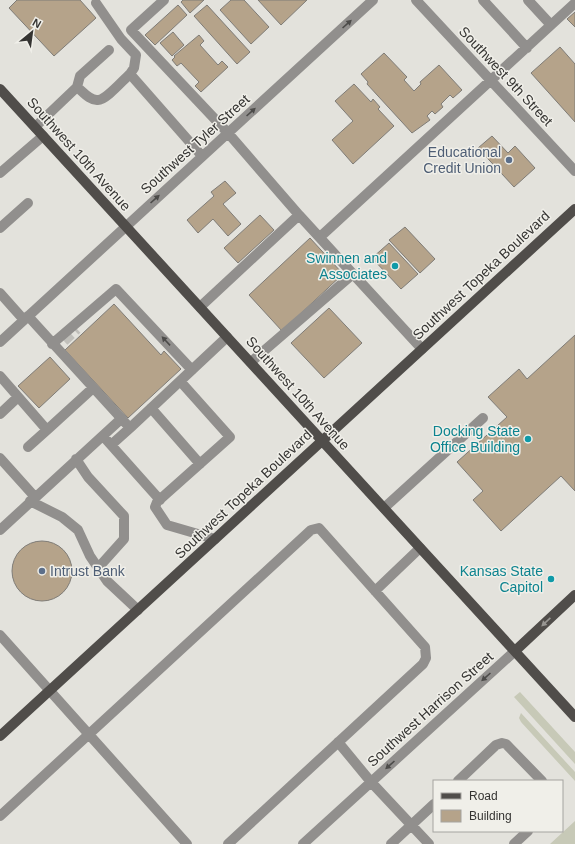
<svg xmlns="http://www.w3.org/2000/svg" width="575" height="844" viewBox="0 0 575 844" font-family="Helvetica,sans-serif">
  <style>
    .green { fill: #c7c9b7 }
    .building { fill: #b5a38a; stroke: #7f7c77 }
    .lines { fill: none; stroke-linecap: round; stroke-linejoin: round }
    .minor-tunnel { stroke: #c0bfba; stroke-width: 10; stroke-dasharray: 10 5; stroke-linecap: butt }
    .minor { stroke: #918f8d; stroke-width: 10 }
    .major { stroke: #504d4a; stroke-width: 10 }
    .oneway { fill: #4c4b49 }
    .oneway2 { fill: #989692 }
    .service-dot { fill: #5c6f8a; stroke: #f0efe9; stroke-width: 1.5 }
    .culture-dot { fill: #0f9aa8; stroke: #f0efe9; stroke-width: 1.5 }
    .labels { text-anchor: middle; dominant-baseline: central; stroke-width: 3; stroke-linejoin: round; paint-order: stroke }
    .street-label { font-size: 14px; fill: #353432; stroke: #f0efe9 }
    .service-label { font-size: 14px; fill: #4e5e75; stroke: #f0efe9; text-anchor: end }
    .culture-label { font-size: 14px; fill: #0d838f; stroke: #f0efe9; text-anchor: end }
  </style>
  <rect width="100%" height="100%" fill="#e3e2dc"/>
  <path class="green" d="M520,692L575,752V764L514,697Z
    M521,713L575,772V781L521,722L519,718Z
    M575,821V844H550Z"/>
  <path class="building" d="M17,0H80L96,18L54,56L9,8Z
    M183,0H204L190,13L181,2Z
    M231,0H244L269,27L251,44L220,10Z
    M258,0H307L281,25Z
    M178,5L187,15L155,45L145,35Z
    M207,5L250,52L237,64L194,16Z
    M575,12V27L567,19Z
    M173,32L184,45L172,56L160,43Z
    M199,35L204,41L200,45L218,65L222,61L228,67L201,92L195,86L199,82L181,63L177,66L172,60L175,57L174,56Z
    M560,47L575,64V122L531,73Z
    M384,53L407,77L404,80L414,91L421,84L420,82L439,65L462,90L453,98L450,95L441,104L443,107L435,114L432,111L427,116L430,120L412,133L367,84L368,82L361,74Z
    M354,84L371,102L373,99L380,107L378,109L394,126L353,164L332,140L353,121L335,101Z
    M492,136L508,153L515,146L535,168L514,187L478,148Z
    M225,181L236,193L223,204L241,224L228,236L213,219L198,233L187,220L214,196L211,192Z
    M260,215L274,230L238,263L224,248Z
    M405,227L435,259L420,273L389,240Z
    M310,238L343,274L282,331L249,295Z
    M389,243L418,274L401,289L372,258Z
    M114,304L161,355L164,351L181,369L128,418L65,350Z
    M329,308L362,343L324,378L291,343Z
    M575,335V491L561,476L501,531L473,500L483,491L457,462L507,417L488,397L519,369L527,379Z
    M50,357L70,379L39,408L18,386Z
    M12 571a30 30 0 1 1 60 0a30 30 0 1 1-60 0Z"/>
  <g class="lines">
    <path class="minor-tunnel" d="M64,341L77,329"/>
    <path class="minor" d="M164,0L131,30L228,133L299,215
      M416,0L575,171
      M483,0L527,48
      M528,0L551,25
      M96,3L121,39L136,55L134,68L130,74
      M77,87L80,76L109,50
      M35,127L77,87C83,92 90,101 98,100C106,100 123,80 130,74L202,156
      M0,173L43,136
      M0,228L28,203
      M320,237L575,3
      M0,293L24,320
      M200,307L299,215L353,274
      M28,316L130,428L227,337
      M0,342L373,0
      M52,344L116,289L192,370
      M251,362L353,274L422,349
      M0,376L47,430L93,388
      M180,381L230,437L157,502L155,507L167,525L215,539
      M151,408L200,464
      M0,414L18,397
      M103,436L160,500
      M111,445L130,428
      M28,447L47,430
      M0,458L35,497
      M76,459L88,477L124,516V539L98,568
      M30,501L62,517L78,530L90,556L107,581L138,610
      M384,508L483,418
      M0,530L121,419
      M375,591L420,548
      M0,635L187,844
      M338,742L371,782L429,844
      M458,781L496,745L502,743L506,744L542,781
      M0,816L311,530L319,528L425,647L426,658L423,664L228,844
      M303,844L515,651
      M391,844L434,804
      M514,844L528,831"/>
    <path class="major" d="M0,89L575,717
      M515,651L575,595
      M0,736L575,209"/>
  </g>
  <defs><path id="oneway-solid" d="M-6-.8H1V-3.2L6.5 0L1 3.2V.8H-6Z"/></defs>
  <g class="oneway">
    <use href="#oneway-solid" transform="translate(347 24) rotate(-42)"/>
    <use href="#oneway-solid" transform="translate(251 112) rotate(-42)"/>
    <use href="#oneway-solid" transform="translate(155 199) rotate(-42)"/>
    <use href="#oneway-solid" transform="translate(166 341) rotate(-133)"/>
    <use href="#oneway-solid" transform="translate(486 677) rotate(138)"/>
    <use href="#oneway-solid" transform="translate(390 765) rotate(138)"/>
  </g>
  <use class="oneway2" href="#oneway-solid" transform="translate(546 622) rotate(137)"/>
  <g class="service-dot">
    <circle cx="509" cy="160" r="4"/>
    <circle cx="42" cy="571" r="4"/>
  </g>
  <g class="culture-dot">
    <circle cx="395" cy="266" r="4"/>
    <circle cx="528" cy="439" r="4"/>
    <circle cx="551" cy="579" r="4"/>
  </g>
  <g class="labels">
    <g class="street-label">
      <text transform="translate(506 76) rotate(47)">Southwest 9th Street</text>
      <text transform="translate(195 144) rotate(-42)">Southwest Tyler Street</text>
      <text transform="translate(79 154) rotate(48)">Southwest 10th Avenue</text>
      <text transform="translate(481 275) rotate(-43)">Southwest Topeka Boulevard</text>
      <text transform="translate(298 393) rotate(48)">Southwest 10th Avenue</text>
      <text transform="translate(243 494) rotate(-43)">Southwest Topeka Boulevard</text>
      <text transform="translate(430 709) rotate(-42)">Southwest Harrison Street</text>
    </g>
    <g class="service-label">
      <text x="501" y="152">Educational<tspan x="501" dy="16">Credit Union</tspan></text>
      <text x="50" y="571" text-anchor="start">Intrust Bank</text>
    </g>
    <g class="culture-label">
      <text x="387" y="258">Swinnen and<tspan x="387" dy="16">Associates</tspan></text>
      <text x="520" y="431">Docking State<tspan x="520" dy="16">Office Building</tspan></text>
      <text x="543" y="571">Kansas State<tspan x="543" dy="16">Capitol</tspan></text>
    </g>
  </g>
  <rect x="433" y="780" width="130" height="52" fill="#f0efe9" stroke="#a5a4a0"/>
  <rect x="441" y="793" width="20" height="6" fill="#504d4a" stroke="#a5a4a0"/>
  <text x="469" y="800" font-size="12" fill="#353432">Road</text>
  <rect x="441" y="810" width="20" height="12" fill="#b5a38a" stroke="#a5a4a0"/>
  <text x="469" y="820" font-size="12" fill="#353432">Building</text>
  <g transform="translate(32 32) rotate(29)" stroke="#f0efe9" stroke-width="3" paint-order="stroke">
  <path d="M0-3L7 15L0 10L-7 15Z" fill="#353432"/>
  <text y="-6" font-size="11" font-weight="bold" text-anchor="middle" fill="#353432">N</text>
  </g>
</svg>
